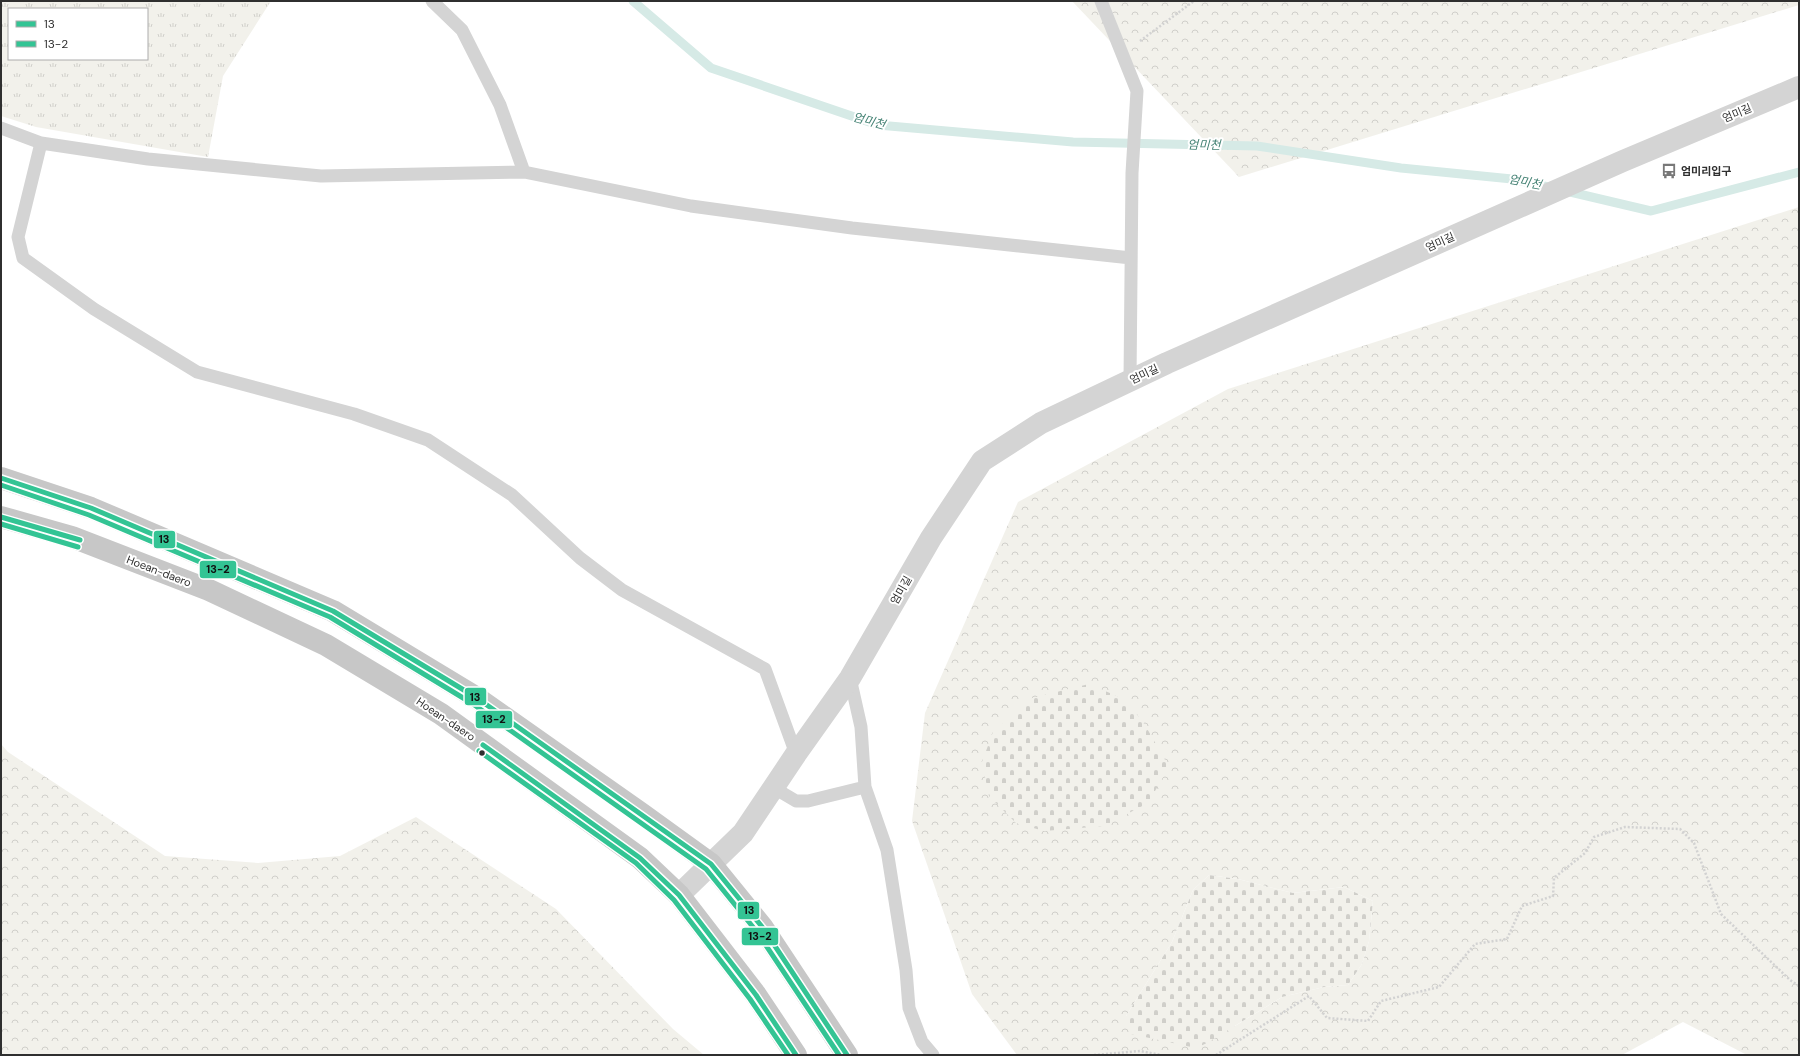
<svg xmlns="http://www.w3.org/2000/svg" width="1800" height="1056" viewBox="0 0 1800 1056" font-family="'DM Sans','Noto Sans KR',sans-serif">
  <style>
    .forest { fill: url(#forest-crowns); fill-rule: evenodd }
    .cemetery { fill: url(#cemetery-stones) }
    .park { fill: url(#park-tufts); fill-rule: evenodd }
    .lines { fill: none; stroke-linecap: round; stroke-linejoin: round }
    .stream { stroke: #d6eae6; stroke-width: 9 }
    .path { stroke: #d2d2d2; stroke-width: 2.5; stroke-dasharray: 2 2; stroke-linecap: butt }
    .service { stroke: #d4d4d4; stroke-width: 13 }
    .minor { stroke: #d4d4d4; stroke-width: 22 }
    .primary { stroke: #c7c7c7; stroke-width: 22 }
    .bus-1-casing { stroke: #fff; stroke-width: 8 }
    .bus-2-casing { stroke: #fff; stroke-width: 8 }
    .bus-1 { stroke: #33c494; stroke-width: 5 }
    .bus-2 { stroke: #33c494; stroke-width: 5 }
    .bus-dot { fill: #2f2f2f; stroke: #fff; stroke-width: 1.5 }
    .labels { text-anchor: middle; dominant-baseline: central; stroke-width: 4; stroke-linejoin: round; paint-order: stroke }
    .street-label { font-size: 11px; fill: #2f2f2f; stroke: #fff }
    .poi-label { font-size: 11px; font-weight: bold; fill: #2f2f2f; stroke: #fff; text-anchor: start }
    .water-label { font-size: 12px; font-style: italic; fill: #438173; stroke: #fff }
    .line-badge { stroke: #fff; stroke-width: 1.5 }
    .pale-badge-label { font-size: 11px; text-anchor: middle; font-weight: bold; fill: #111 }
  </style>
  <defs>
    <pattern id="forest-crowns" width="20" height="18" patternUnits="userSpaceOnUse"><rect width="20" height="18" fill="#f2f1eb"/><path d="M2 6a3 3 0 1 1 6 0M12 15a3 3 0 1 1 6 0" fill="none" stroke="#d0cfca"/></pattern>
    <pattern id="cemetery-stones" width="16" height="16" patternUnits="userSpaceOnUse"><rect width="16" height="16" fill="#f2f1eb"/><path d="M2 7V4a2 2 0 0 1 4 0v3zM10 15v-3a2 2 0 0 1 4 0v3z" fill="#d0cfca"/></pattern>
    <pattern id="park-tufts" width="24" height="20" patternUnits="userSpaceOnUse"><rect width="24" height="20" fill="#f2f1eb"/><path d="M3 7l-1-3M5 7V3M7 7l1-3M15 17l-1-3M17 17v-4M19 17l1-3" fill="none" stroke="#d0cfca"/></pattern>
  </defs>
  <rect width="100%" height="100%" fill="#fff"/>
  <path class="forest" d="M1072,1H1799V5L1239,177Z
    M1799,207V1055H1747L1683,1022L1622,1055H1017L972,994L912,821L925,713L1018,502L1228,389ZM1209,875L1238,879L1293,893L1344,887L1373,901L1369,941L1362,964L1348,985L1324,987L1282,997L1235,1026L1126,1016L1172,942L1193,890Z
    M1,744L8,752L165,856L258,863L340,856L416,817L556,909L673,1029L704,1055H1Z"/>
  <path class="cemetery" d="M1089,684L1126,700L1145,725L1169,767L1148,803L1104,826L1044,831L1016,823L989,796L982,762L993,732L1028,699Z
    M1209,875L1238,879L1293,893L1344,887L1373,901L1369,941L1362,964L1348,985L1324,987L1282,997L1207,1043L1196,1048L1131,1034L1126,1016L1172,942L1193,890Z"/>
  <path class="park" d="M1,1H271L223,76L208,157L36,127L1,116ZM9,9H147V59H9Z"/>
  <g class="lines">
    <path class="stream" d="M633,1L711,68L878,125L1073,142L1257,146L1401,168L1512,179L1553,188
      M1566,191L1651,211L1799,172"/>
    <path class="path" d="M1140,41L1194,1
      M1094,1055L1140,1051L1161,1055
      M1216,1055L1309,996L1327,1018L1368,1021L1381,1001L1439,987L1475,944L1507,939L1522,906L1553,896L1554,878L1585,853L1594,837L1625,827L1680,829L1694,843L1721,914L1790,980L1799,986"/>
    <path class="service" d="M432,1L462,30L500,105L524,172L691,206L852,228L1131,258
      M1101,1L1137,91L1132,173L1130,380
      M1,128L41,143L18,237L23,258L94,309L197,372L354,414L428,440L512,495L580,558L622,590L765,669L796,754
      M41,143L148,159L321,176L524,172
      M850,678L861,727L865,787
      M774,788L796,801H808L865,787L887,850L906,970L909,1008L922,1042L933,1055"/>
    <path class="minor" d="M679,895L743,833L796,754L850,678L931,538L982,461L1041,423L1167,363L1623,161L1799,87"/>
    <path class="primary" d="M1,478L91,508L333,611L477,698L642,814L711,864L763,928L847,1055
      M1,517L72,537L209,590L326,645L441,714L640,858L679,895L756,995L796,1055"/>
    <defs>
      <path id="bus-1" d="M1,478L91,508L333,611L477,698L711,864L763,928L847,1055
        M1,517L80,540
        M483,745L640,858L679,895L756,995L796,1055"/>
      <path id="bus-2" d="M1,485L89,515L330,617L473,704L706,869L757,932L839,1055
        M1,524L78,547
        M479,751L636,863L674,900L750,999L788,1055"/>
    </defs>
    <use href="#bus-1" class="bus-1-casing"/>
    <use href="#bus-2" class="bus-2-casing"/>
    <use href="#bus-1" class="bus-1"/>
    <use href="#bus-2" class="bus-2"/>
  </g>
  <defs>
    <symbol id="bus-bare" viewBox="-9 -9 18 18"><path d="M-5-6H5V4H4V6H2V4H-2V6H-4V4H-5ZM-3.5-4V0h7V-4ZM-3.5 1.2v1.5H-2V1.2ZM2 1.2v1.5H3.5V1.2Z" fill="#787878" stroke="#fff" stroke-width="2.5" paint-order="stroke"/></symbol>
  </defs>
  <g fill-rule="evenodd">
    <use href="#bus-bare" x="1658" y="160" width="22" height="22"/>
  </g>
  <circle class="bus-dot" cx="482" cy="753" r="3.5"/>
  <g class="labels">
    <g class="street-label">
      <text transform="translate(1737 113) rotate(-23)">엄미길</text>
      <text transform="translate(1440 242) rotate(-24)">엄미길</text>
      <text transform="translate(1144 374) rotate(-25)">엄미길</text>
      <text transform="translate(159 571) rotate(21)">Hoean-daero</text>
      <text transform="translate(901 590) rotate(-60)">엄미길</text>
      <text transform="translate(446 719) rotate(34)">Hoean-daero</text>
    </g>
    <g class="poi-label">
      <text x="1681" y="171">엄미리입구</text>
    </g>
    <g class="water-label">
      <text transform="translate(869 121) rotate(15)">엄미천</text>
      <text transform="translate(1204 145) rotate(1)">엄미천</text>
      <text transform="translate(1525 182) rotate(11)">엄미천</text>
    </g>
  </g>
  <g class="line-badge">
    <rect x="153" y="530" width="23" height="19" rx="4" fill="#33c494"/>
    <rect x="199" y="560" width="38" height="19" rx="4" fill="#33c494"/>
    <rect x="464" y="687" width="23" height="19" rx="4" fill="#33c494"/>
    <rect x="475" y="710" width="38" height="19" rx="4" fill="#33c494"/>
    <rect x="737" y="901" width="23" height="19" rx="4" fill="#33c494"/>
    <rect x="741" y="927" width="38" height="19" rx="4" fill="#33c494"/>
  </g>
  <g class="pale-badge-label">
    <text x="164" y="543">13</text>
    <text x="218" y="573">13-2</text>
    <text x="475" y="701">13</text>
    <text x="494" y="723">13-2</text>
    <text x="749" y="914">13</text>
    <text x="760" y="940">13-2</text>
  </g>
  <rect width="1800" height="1056" fill="none" stroke="#2f2f2f" stroke-width="4"/>
  <rect x="8" y="8" width="140" height="52" fill="#ffffff" stroke="#acacac"/>
  <rect x="16" y="21" width="20" height="6" fill="#33c494" stroke="#acacac"/>
  <text x="44" y="28" font-size="12" fill="#2f2f2f">13</text>
  <rect x="16" y="41" width="20" height="6" fill="#33c494" stroke="#acacac"/>
  <text x="44" y="48" font-size="12" fill="#2f2f2f">13-2</text>
</svg>
